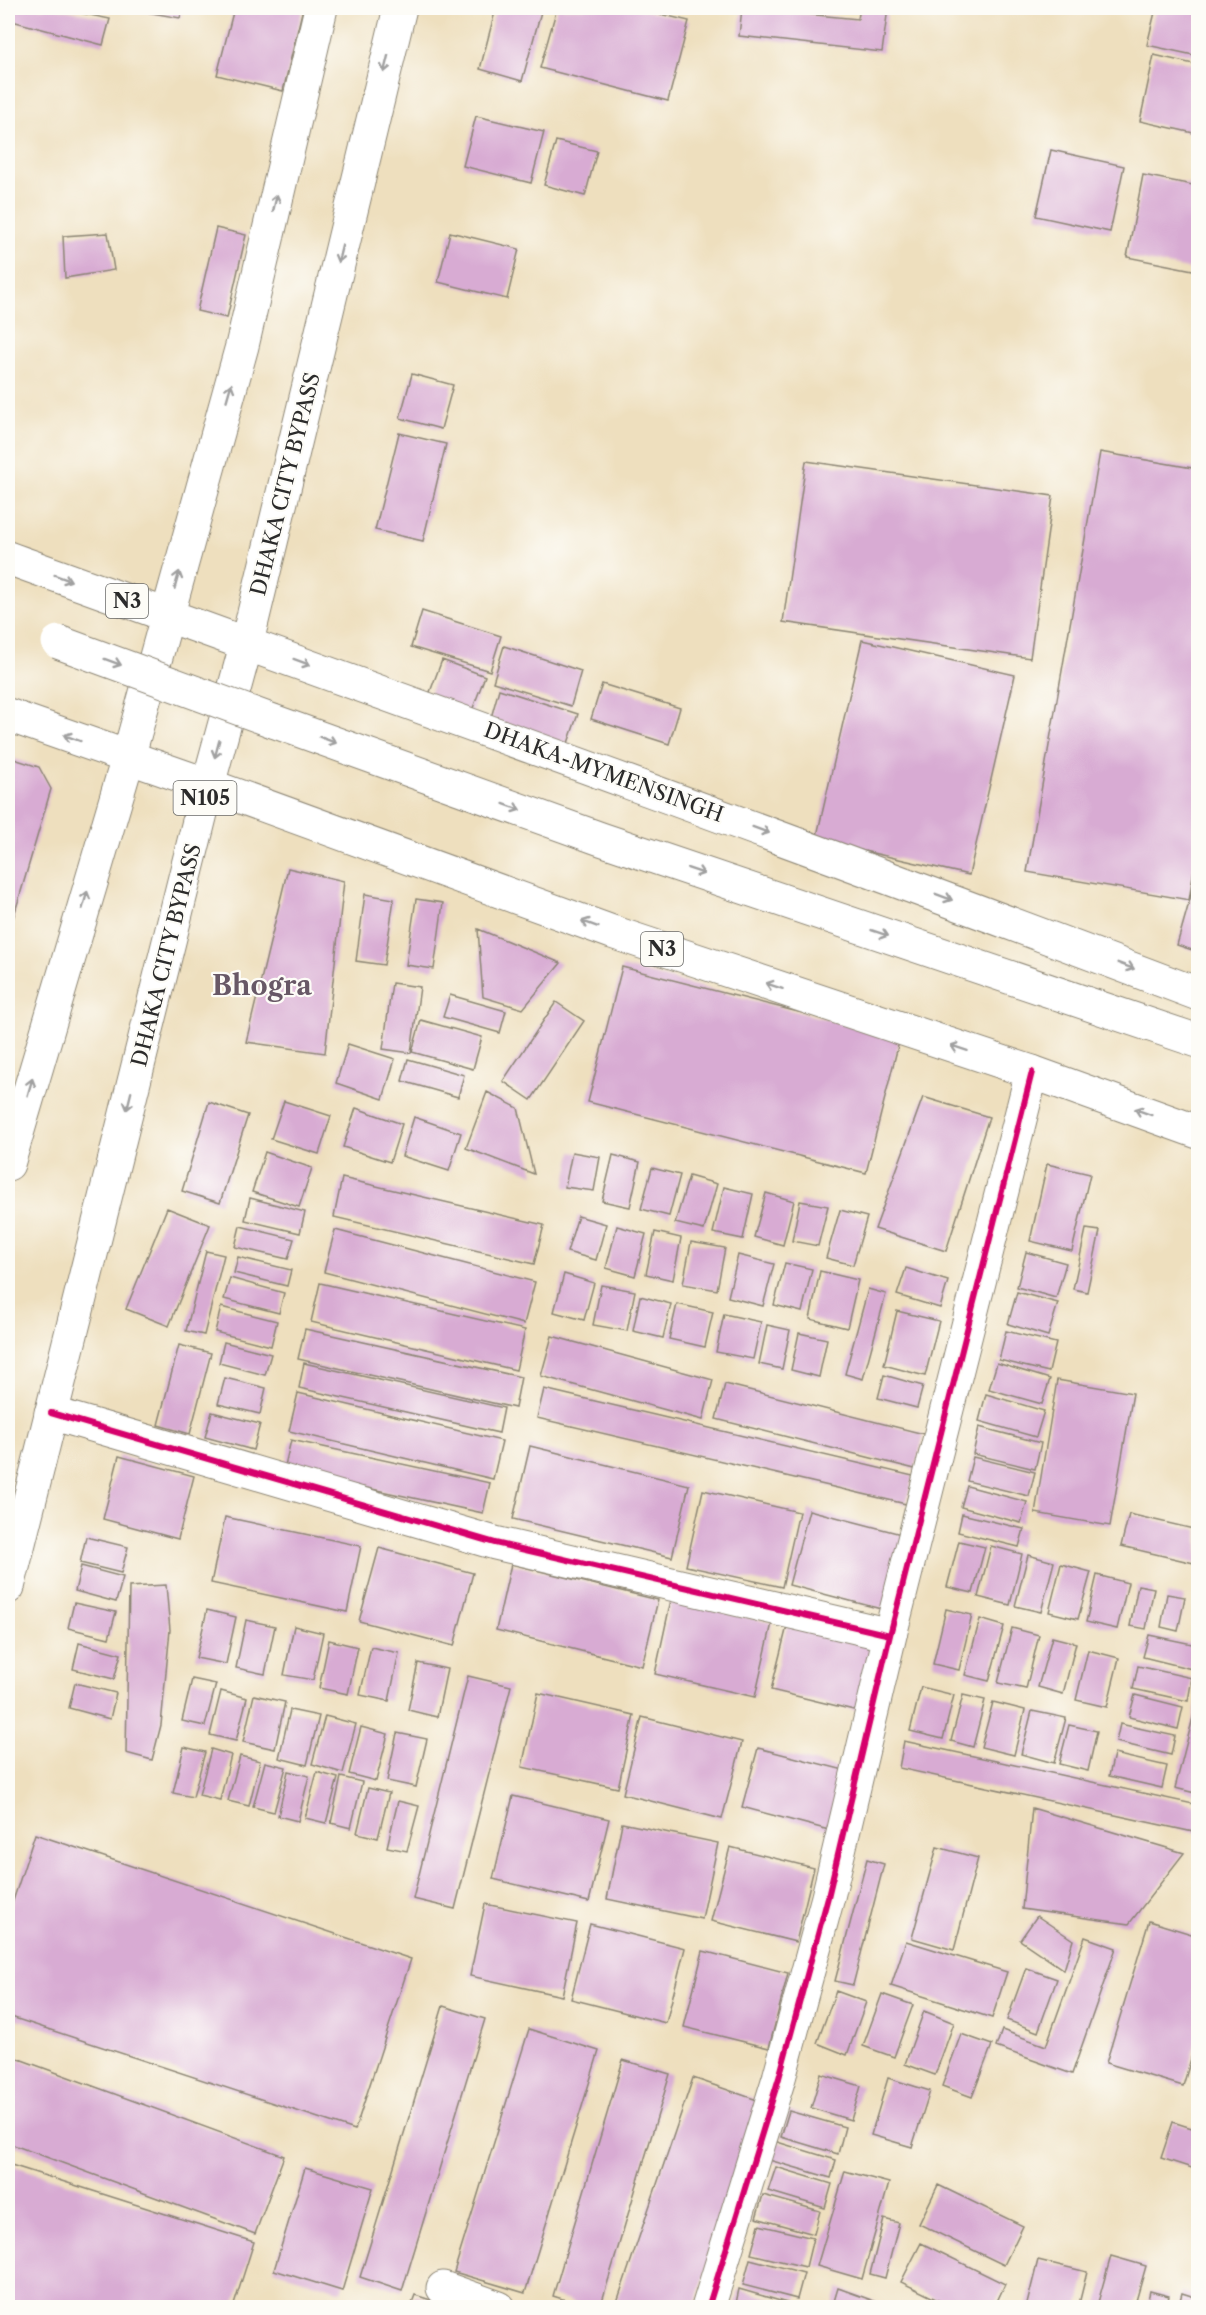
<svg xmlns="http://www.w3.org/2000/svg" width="1206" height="2315" viewBox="0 0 1206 2315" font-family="'Libre Caslon Text',serif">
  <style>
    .building { fill: #d8abd3 }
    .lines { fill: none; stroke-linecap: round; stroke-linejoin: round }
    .minor-casing { stroke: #8c8574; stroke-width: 35 }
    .highway-casing { stroke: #8c8574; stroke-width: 35 }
    .minor { stroke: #fff; stroke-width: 33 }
    .highway { stroke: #fff; stroke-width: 33 }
    .highway-bridge-casing { stroke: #8c8574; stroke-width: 35; stroke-linecap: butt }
    .highway-bridge { stroke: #fff; stroke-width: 33 }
    .cycleway-casing { stroke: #fdfcf7; stroke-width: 10 }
    .cycleway { stroke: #d6006c; stroke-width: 6 }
    .oneway { stroke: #a0a0a0 }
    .labels { text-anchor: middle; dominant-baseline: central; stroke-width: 4.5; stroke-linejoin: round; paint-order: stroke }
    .shield { fill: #fdfcf7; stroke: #6a6a68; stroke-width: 1.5 }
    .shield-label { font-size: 20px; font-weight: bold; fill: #2b2b2b }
    .street-label { font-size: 21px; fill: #2b2b2b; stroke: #fdfcf7 }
    .district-label { font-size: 27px; font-weight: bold; fill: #685866; stroke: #fdfcf7 }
  </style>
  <rect width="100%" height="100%" fill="#fdfcf7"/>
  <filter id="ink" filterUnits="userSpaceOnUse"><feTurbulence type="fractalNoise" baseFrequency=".0167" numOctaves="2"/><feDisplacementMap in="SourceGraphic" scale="12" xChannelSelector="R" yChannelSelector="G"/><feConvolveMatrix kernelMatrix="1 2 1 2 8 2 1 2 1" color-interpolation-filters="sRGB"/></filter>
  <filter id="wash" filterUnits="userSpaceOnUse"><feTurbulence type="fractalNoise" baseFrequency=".008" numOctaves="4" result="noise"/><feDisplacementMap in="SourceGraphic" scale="24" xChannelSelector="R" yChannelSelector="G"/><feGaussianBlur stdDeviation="1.35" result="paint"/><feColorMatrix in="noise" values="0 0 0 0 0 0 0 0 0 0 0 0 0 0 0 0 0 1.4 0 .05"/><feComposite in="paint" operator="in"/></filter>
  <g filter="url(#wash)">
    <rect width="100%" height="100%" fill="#eedfbe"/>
    <g id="blocks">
      <path class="building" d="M8,8H56L110,19L103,45L8,20Z
        M124,8H183L180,18Z
        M234,8H303L283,91L217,75Z
        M496,8H542L522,81L480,69Z
        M557,8H635L689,21L668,101L540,68Z
        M742,8L858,19L860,8H888L882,52L739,36Z
        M1156,8H1198V56L1147,45Z
        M1154,55L1198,65V134L1140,121Z
        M476,116L544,132L531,183L463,166Z
        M556,141L597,151L585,196L544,185Z
        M1051,150L1124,166L1110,232L1036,216Z
        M1143,175L1198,186V271L1127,257Z
        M216,228L246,235L227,318L197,311Z
        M450,232L519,249L507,299L438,282Z
        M108,233L114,270L65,278L63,236Z
        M412,374L453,385L441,429L400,418Z
        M399,433L446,444L423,541L375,530Z
        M1100,452L1198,469V844L1189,900L1027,872Z
        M806,461L1053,496L1030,658L783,622Z
        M422,611L501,636L490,671L411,647Z
        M862,640L1015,675L969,875L816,840Z
        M504,646L581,671L571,706L493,682Z
        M442,660L485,676L470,716L427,700Z
        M602,684L680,708L669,744L591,719Z
        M499,689L578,714L566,749L489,725Z
        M8,757L39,767L51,789L8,936Z
        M288,868L344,881L325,1053L246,1042Z
        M1198,871V952L1177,945Z
        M365,894L394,899L384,965L356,961Z
        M416,899L443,903L434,969L406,965Z
        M478,929L561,963L523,1009L483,997Z
        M622,967L900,1038L866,1173L588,1102Z
        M392,983L420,987L411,1053L383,1049Z
        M450,995L506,1011L500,1033L443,1017Z
        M556,1002L584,1021L531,1100L503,1081Z
        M421,1020L482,1037L473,1069L412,1052Z
        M348,1044L395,1059L383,1099L336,1083Z
        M408,1059L464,1075L458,1097L402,1081Z
        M487,1092L518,1108L534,1174L466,1148Z
        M923,1097L989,1117L946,1251L875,1229Z
        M284,1101L331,1116L319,1154L271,1139Z
        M209,1102L248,1115L220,1203L182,1191Z
        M356,1108L402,1124L390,1162L343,1147Z
        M414,1117L461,1133L449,1171L402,1156Z
        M265,1152L312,1168L299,1207L252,1192Z
        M572,1152L600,1157L594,1191L565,1187Z
        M613,1155L640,1162L630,1207L602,1201Z
        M1047,1164L1090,1174L1072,1251L1030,1241Z
        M652,1168L680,1175L669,1216L641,1209Z
        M689,1176L717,1184L704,1230L675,1223Z
        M342,1178L544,1225L534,1264L334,1217Z
        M724,1187L753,1194L743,1239L713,1233Z
        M766,1193L794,1201L783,1245L754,1237Z
        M250,1198L305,1212L300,1233L245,1220Z
        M800,1201L828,1206L818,1246L792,1241Z
        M167,1208L210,1225L169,1326L126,1309Z
        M840,1210L867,1217L853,1265L826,1258Z
        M578,1216L606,1224L596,1260L567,1252Z
        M240,1226L294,1239L288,1259L235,1247Z
        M617,1226L646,1234L635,1276L606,1268Z
        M1086,1229L1100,1231L1087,1292L1073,1289Z
        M335,1230L535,1282L524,1324L324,1272Z
        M655,1232L681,1238L673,1280L646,1274Z
        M691,1242L725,1248L717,1290L683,1284Z
        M206,1251L224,1255L204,1335L186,1331Z
        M1026,1252L1066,1263L1056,1298L1017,1287Z
        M738,1255L774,1264L763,1306L728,1297Z
        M238,1257L291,1270L287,1286L234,1273Z
        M785,1263L812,1269L802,1312L774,1305Z
        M906,1268L948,1281L940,1308L897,1295Z
        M820,1271L858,1280L847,1328L810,1319Z
        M564,1274L594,1283L584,1320L554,1312Z
        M230,1278L284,1293L279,1313L224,1299Z
        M320,1283L525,1330L516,1370L311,1322Z
        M601,1285L635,1291L627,1331L593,1325Z
        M868,1289L886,1294L863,1379L845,1374Z
        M1017,1292L1058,1303L1048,1336L1008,1324Z
        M640,1296L671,1304L663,1338L633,1331Z
        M677,1304L713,1312L705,1347L669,1339Z
        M221,1307L277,1321L271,1346L215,1332Z
        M897,1311L939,1321L925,1376L884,1365Z
        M724,1314L761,1322L753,1359L716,1352Z
        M767,1325L790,1330L782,1369L759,1364Z
        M305,1329L521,1377L515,1408L298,1359Z
        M1006,1331L1056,1343L1049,1372L999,1360Z
        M799,1333L827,1339L819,1377L791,1370Z
        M552,1336L713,1380L703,1420L541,1376Z
        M224,1342L271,1354L265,1375L219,1363Z
        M179,1345L211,1353L190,1434L158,1425Z
        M304,1363L504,1408L499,1433L299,1388Z
        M997,1363L1050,1379L1042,1404L989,1389Z
        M884,1375L923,1386L917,1408L878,1398Z
        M225,1378L266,1388L260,1414L218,1404Z
        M1057,1380L1133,1393L1110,1526L1035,1513Z
        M725,1384L924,1434L915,1469L716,1419Z
        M544,1389L913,1476L906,1504L537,1418Z
        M298,1393L502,1441L493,1479L289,1431Z
        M986,1394L1044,1411L1036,1437L979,1421Z
        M212,1412L260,1424L253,1450L205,1437Z
        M979,1427L1041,1443L1035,1469L973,1454Z
        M291,1440L490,1483L483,1513L284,1470Z
        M530,1446L689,1485L672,1557L513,1519Z
        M119,1456L194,1476L178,1539L103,1519Z
        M973,1457L1035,1472L1029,1496L967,1481Z
        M967,1486L1027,1502L1021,1523L961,1507Z
        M703,1490L799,1512L782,1587L686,1566Z
        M809,1510L905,1535L885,1610L789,1585Z
        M962,1514L1024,1529L1019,1547L958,1532Z
        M1129,1514L1198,1530V1564L1121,1546Z
        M225,1517L361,1546L347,1612L211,1583Z
        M86,1537L128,1547L121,1573L80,1563Z
        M959,1541L985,1547L973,1593L947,1587Z
        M991,1546L1022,1554L1010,1605L978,1597Z
        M379,1548L473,1573L454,1646L359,1621Z
        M1028,1555L1054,1562L1041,1612L1015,1606Z
        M511,1564L658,1600L642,1666L496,1630Z
        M1061,1564L1091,1572L1078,1619L1049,1612Z
        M81,1566L123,1577L116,1602L75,1591Z
        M1097,1575L1128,1583L1117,1629L1086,1622Z
        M166,1585L170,1630L161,1725L152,1760L126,1753L129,1587Z
        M1138,1585L1154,1588L1146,1629L1130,1626Z
        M1167,1594L1185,1597L1178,1631L1161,1627Z
        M671,1600L772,1623L755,1697L655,1674Z
        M74,1603L116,1612L109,1638L68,1628Z
        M946,1609L972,1615L959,1670L933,1664Z
        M207,1610L236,1617L226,1664L196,1658Z
        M980,1619L1004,1626L989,1681L965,1675Z
        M246,1620L275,1626L265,1674L236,1668Z
        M294,1626L323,1633L313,1680L284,1675Z
        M787,1626L873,1647L858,1711L771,1690Z
        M1012,1628L1039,1635L1026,1689L998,1683Z
        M1149,1635L1197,1645L1192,1669L1143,1657Z
        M1052,1637L1076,1643L1063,1694L1038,1687Z
        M329,1640L358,1647L348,1694L319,1688Z
        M79,1643L121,1654L114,1679L73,1669Z
        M371,1647L399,1653L389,1701L360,1695Z
        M1088,1650L1119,1658L1107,1707L1076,1700Z
        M418,1663L447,1669L437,1717L408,1710Z
        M1138,1666L1192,1678L1188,1701L1133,1689Z
        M468,1676L511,1686L455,1909L413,1899Z
        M192,1679L216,1684L205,1726L182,1721Z
        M75,1683L116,1693L110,1719L69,1708Z
        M921,1687L954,1695L943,1739L910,1731Z
        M221,1691L247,1698L236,1741L210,1735Z
        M538,1693L634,1715L618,1788L522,1767Z
        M254,1695L285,1702L275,1749L243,1742Z
        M963,1695L985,1700L973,1747L951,1741Z
        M1135,1695L1183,1707L1178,1729L1129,1717Z
        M1198,1698V1779L1195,1793L1175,1788Z
        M993,1702L1025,1710L1014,1755L981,1747Z
        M290,1710L319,1716L307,1765L279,1758Z
        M1032,1711L1066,1718L1054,1763L1021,1754Z
        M325,1716L356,1724L343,1773L312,1764Z
        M642,1717L742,1742L722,1819L623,1794Z
        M1120,1724L1175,1736L1171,1755L1116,1742Z
        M1069,1725L1097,1731L1088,1771L1059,1764Z
        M361,1727L388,1734L376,1781L349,1774Z
        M397,1733L427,1739L416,1787L387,1781Z
        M904,1741L1198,1805V1833L899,1768Z
        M184,1747L205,1752L193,1797L173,1793Z
        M758,1748L844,1770L829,1830L742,1807Z
        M211,1749L231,1755L220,1800L199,1795Z
        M1114,1754L1167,1766L1162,1788L1109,1776Z
        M240,1756L260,1761L249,1806L228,1801Z
        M265,1762L286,1767L274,1812L253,1807Z
        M288,1771L309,1776L298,1821L278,1816Z
        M317,1772L338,1778L326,1823L305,1818Z
        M341,1777L362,1782L351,1828L331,1823Z
        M368,1788L389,1793L378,1838L357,1833Z
        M513,1796L609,1819L589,1902L493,1879Z
        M398,1801L419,1806L407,1851L387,1847Z
        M1032,1808L1184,1853L1129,1924L1022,1909Z
        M622,1823L718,1843L702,1919L607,1899Z
        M35,1834L411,1959L355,2130L8,2016V1916Z
        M730,1847L814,1868L796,1942L711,1921Z
        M937,1847L978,1858L954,1950L912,1938Z
        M867,1859L884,1864L853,1985L835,1981Z
        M485,1904L577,1923L562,1996L470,1976Z
        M1037,1916L1073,1940L1064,1970L1020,1940Z
        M1149,1921L1198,1936V2035L1183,2086L1106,2063Z
        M590,1924L685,1948L666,2023L571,1999Z
        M1085,1937L1116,1948L1072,2074L996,2047L1002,2030L1046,2046Z
        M906,1941L1007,1972L992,2018L891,1986Z
        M703,1951L788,1973L769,2048L684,2027Z
        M1026,1968L1057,1979L1038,2032L1007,2020Z
        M836,1991L866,2002L847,2055L817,2043Z
        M882,1994L913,2005L894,2057L863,2046Z
        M443,2006L485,2019L402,2291L360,2277Z
        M924,2011L954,2023L935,2075L905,2064Z
        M529,2029L599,2051L525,2293L454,2272Z
        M961,2034L992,2045L972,2097L942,2086Z
        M11,2056L284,2156L255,2234L8,2143V2064Z
        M623,2060L670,2074L600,2308H591L553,2296Z
        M821,2074L861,2086L851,2120L811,2108Z
        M693,2078L763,2102L694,2308H615Z
        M888,2078L930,2091L912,2147L871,2135Z
        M789,2111L845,2127L838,2154L781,2137Z
        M1173,2122L1198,2130V2170L1161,2158Z
        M774,2141L836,2160L831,2178L769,2160Z
        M8,2164L254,2242L233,2308H8Z
        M776,2167L832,2184L825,2208L768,2191Z
        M305,2168L373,2188L342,2291L274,2270Z
        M845,2171L889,2183L862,2279L817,2266Z
        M938,2185L1023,2226L1004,2265L919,2224Z
        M763,2195L820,2211L814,2234L756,2218Z
        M884,2219L899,2223L885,2278L870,2274Z
        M759,2225L813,2238L806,2267L751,2254Z
        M921,2243L1005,2284L994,2308H954L901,2282Z
        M1111,2256L1146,2266L1134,2308L1097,2306Z
        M750,2259L804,2273L797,2299L743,2285Z
        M1038,2260L1087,2272L1078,2308H1026Z
        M838,2288L891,2307V2308H832Z
        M739,2289L794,2305V2308H735Z
        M1150,2291L1169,2296L1166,2308H1146Z
        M1182,2293L1198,2298V2308H1178Z
        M415,2295L437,2302L435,2308H410Z"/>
    </g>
  </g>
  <g filter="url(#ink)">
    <use href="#blocks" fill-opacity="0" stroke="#8c8574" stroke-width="1.5"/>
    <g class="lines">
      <defs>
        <path id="minor" d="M51,1413L495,1543L890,1635L1032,1072
          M443,2288L499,2308
          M708,2308L779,2078L828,1897L890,1635"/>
        <path id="highway" d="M8,558C405,701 803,844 1198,994
          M8,715L208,785L612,932L1032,1072L1198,1132
          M273,721L601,839L1198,1041
          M8,1164L128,758L242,346L321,8
          M8,1587L208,785L247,642L400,8"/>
      </defs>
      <use href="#minor" class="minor-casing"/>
      <use href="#highway" class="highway-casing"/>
      <use href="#minor" class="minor"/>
      <use href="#highway" class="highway"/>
      <defs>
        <path id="highway-bridge" d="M58,642L273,721"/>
      </defs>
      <use href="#highway-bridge" class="highway-bridge-casing"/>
      <use href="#highway-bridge" class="highway-bridge"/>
      <defs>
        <path id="cycleway" d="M51,1413L495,1543L890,1635L1032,1072
          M708,2308L779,2078L828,1897L890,1635"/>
      </defs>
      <use href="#cycleway" class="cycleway-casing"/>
      <use href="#cycleway" class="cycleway"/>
    </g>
    <defs><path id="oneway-shaft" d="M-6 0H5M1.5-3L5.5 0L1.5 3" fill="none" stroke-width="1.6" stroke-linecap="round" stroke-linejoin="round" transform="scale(1.5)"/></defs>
    <g class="oneway">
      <use href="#oneway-shaft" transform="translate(386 64) rotate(104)"/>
      <use href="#oneway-shaft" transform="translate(275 203) rotate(-77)"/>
      <use href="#oneway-shaft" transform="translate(340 254) rotate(104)"/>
      <use href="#oneway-shaft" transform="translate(229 392) rotate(-74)"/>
      <use href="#oneway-shaft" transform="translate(63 578) rotate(20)"/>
      <use href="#oneway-shaft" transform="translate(177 580) rotate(-74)"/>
      <use href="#oneway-shaft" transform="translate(113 662) rotate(20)"/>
      <use href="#oneway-shaft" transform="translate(302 662) rotate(20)"/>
      <use href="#oneway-shaft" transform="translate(72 738) rotate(-160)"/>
      <use href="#oneway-shaft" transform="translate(328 740) rotate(20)"/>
      <use href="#oneway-shaft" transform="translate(217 749) rotate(105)"/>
      <use href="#oneway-shaft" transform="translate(512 807) rotate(20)"/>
      <use href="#oneway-shaft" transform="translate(761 830) rotate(20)"/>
      <use href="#oneway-shaft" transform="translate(696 871) rotate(19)"/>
      <use href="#oneway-shaft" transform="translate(944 897) rotate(21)"/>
      <use href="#oneway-shaft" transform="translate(85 900) rotate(-74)"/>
      <use href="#oneway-shaft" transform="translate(590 924) rotate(-160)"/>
      <use href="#oneway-shaft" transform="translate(880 933) rotate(19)"/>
      <use href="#oneway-shaft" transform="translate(1126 966) rotate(21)"/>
      <use href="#oneway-shaft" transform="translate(774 986) rotate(-162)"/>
      <use href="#oneway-shaft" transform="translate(959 1048) rotate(-162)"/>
      <use href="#oneway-shaft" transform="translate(30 1087) rotate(-74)"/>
      <use href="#oneway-shaft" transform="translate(129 1101) rotate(104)"/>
      <use href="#oneway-shaft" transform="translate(1143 1112) rotate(-160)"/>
    </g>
  </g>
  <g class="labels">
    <g class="shield">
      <rect x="106" y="584" width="42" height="34" rx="4.5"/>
      <rect x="173.5" y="781" width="63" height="34" rx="4.5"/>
      <rect x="641" y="932" width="42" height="34" rx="4.5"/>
    </g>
    <g class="shield-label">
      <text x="127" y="601">N3</text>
      <text x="205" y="798">N105</text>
      <text x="662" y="949">N3</text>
    </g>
    <g class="street-label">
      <text transform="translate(285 484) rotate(-76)">DHAKA CITY BYPASS</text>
      <text transform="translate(604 772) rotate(20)">DHAKA-MYMENSINGH</text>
      <text transform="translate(166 955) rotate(-76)">DHAKA CITY BYPASS</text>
    </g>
    <g class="district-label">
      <text x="262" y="985">Bhogra</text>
    </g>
  </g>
  <rect width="1206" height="2315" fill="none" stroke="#fdfcf7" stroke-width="30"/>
</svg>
